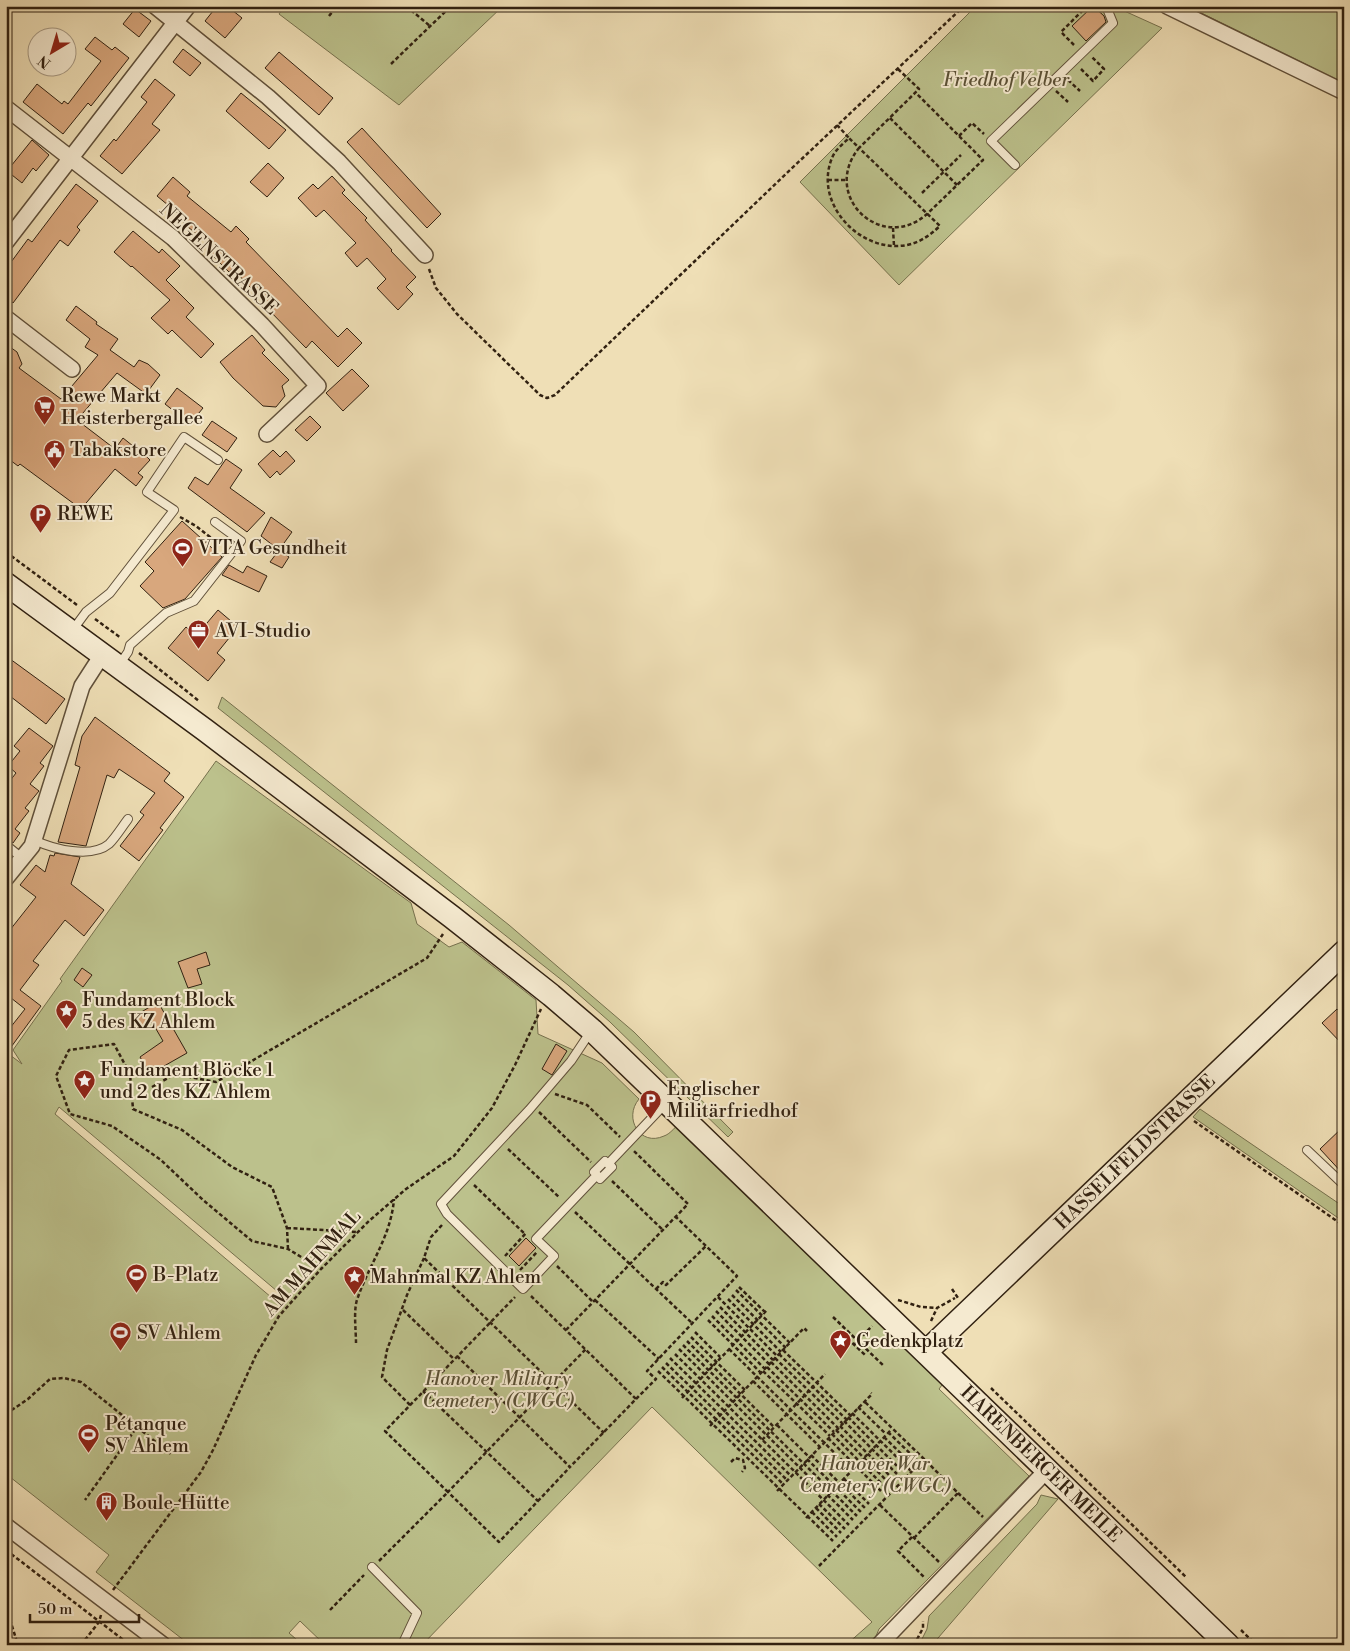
<svg xmlns="http://www.w3.org/2000/svg" width="1350" height="1651" viewBox="0 0 1350 1651" font-family="'Libre Bodoni',serif">
  <style>
    .green { fill: #bcc18c; stroke: #76714e; fill-rule: evenodd }
    .building { fill: #d8a77d; stroke: #312111 }
    .lines { fill: none; stroke-linecap: round; stroke-linejoin: round }
    .lane-casing { stroke: #60503a; stroke-width: 10 }
    .street-casing { stroke: #60503a; stroke-width: 18 }
    .secondary-casing { stroke: #312111; stroke-width: 25 }
    .path { stroke: #312111; stroke-width: 2.5; stroke-dasharray: 4 2.5; stroke-linecap: butt }
    .lane { stroke: #f5ead0; stroke-width: 8 }
    .street { stroke: #f5ead0; stroke-width: 15 }
    .secondary { stroke: #f5ead0; stroke-width: 22 }
    .labels { text-anchor: middle; dominant-baseline: central; stroke-width: 4; stroke-linejoin: round; paint-order: stroke }
    .park-label { font-size: 19px; font-style: italic; fill: #5b5136; stroke: #f5ead0 }
    .street-label { font-size: 19px; fill: #312111; stroke: #f5ead0 }
    .poi-label { font-size: 19px; fill: #312111; stroke: #f5ead0; text-anchor: start }
  </style>
  <rect width="100%" height="100%" fill="#efdfb6"/>
  <filter id="stains"><feTurbulence type="fractalNoise" baseFrequency=".004" numOctaves="4"/><feColorMatrix values="0 0 0 0 .2 0 0 0 0 .09 0 0 0 0 .02 0 0 0 .5 -.17"/></filter>
  <radialGradient id="worn" r=".72"><stop offset=".6" stop-color="#630" stop-opacity="0"/><stop offset="1" stop-color="#630" stop-opacity=".3"/></radialGradient>
  <path class="green" d="M285,6H503L399,105L279,14Z
    M976,6H1120V9L1162,28L899,285L800,182Z
    M1187,6H1344V83Z
    M222,697L509,925L634,1032L733,1132L728,1137L610,1022L568,985L218,708Z
    M216,761L411,903L417,924L449,947L462,942L536,1000L538,1034L602,1063L639,1099C623,1118 640,1147 664,1136C670,1134 674,1128 679,1124L945,1381L939,1389L1029,1476L879,1629L876,1636L868,1645H846L872,1622L652,1407L422,1645H325L300,1621L289,1633L303,1645H190L96,1572L109,1555L10,1477L6,1480V1052L22,1064L13,1050L62,981L60,979ZM59,1107L284,1297L278,1303L55,1114Z
    M1200,1109L1344,1207V1222L1193,1117Z
    M1041,1495L1058,1499L932,1645H919L927,1629L929,1616L1037,1504Z"/>
  <path class="building" d="M217,6H227L242,18L225,38L205,21Z
    M1093,6L1104,16L1106,22L1086,41L1072,26Z
    M135,9L151,21L139,37L123,24Z
    M95,37L112,50L115,47L129,58L91,106L88,103L63,134L23,102L37,84L62,104L64,101L68,104L101,61L85,49Z
    M183,49L201,63L190,76L173,62Z
    M279,52L333,98L319,115L265,68Z
    M155,79L175,95L152,124L160,130L122,174L100,156L114,139L116,141L147,102L141,97Z
    M241,93L286,130L269,149L226,111Z
    M362,128L441,214L427,228L347,142Z
    M32,140L49,155L36,171L33,168L22,183L7,171Z
    M268,163L284,178L267,197L250,182Z
    M332,176L345,190L342,193L367,218L365,220L392,250L391,251L416,277L406,287L413,294L398,310L377,288L386,279L367,258L357,267L345,253L356,243L324,210L316,217L298,198L313,184L318,189Z
    M173,177L190,192L187,196L231,232L236,226L249,239L246,242L338,337L347,328L362,343L338,367L312,341L306,348L264,305L266,303L245,282L233,268L229,272L209,252L214,248L183,223L186,220L157,196Z
    M76,184L98,201L77,227L80,230L68,246L60,240L13,303L6,298V269L28,239L32,242Z
    M133,231L159,253L162,249L180,266L166,280L194,308L186,317L214,344L201,358L172,330L168,334L151,318L170,300L132,266L131,267L114,252Z
    M76,306L97,322L96,324L118,339L110,350L134,367L139,360L148,364L160,375L146,394L117,373L77,420L115,449L123,438L133,446L134,444L150,460L138,473L143,477L136,486L115,469L81,509L20,464L18,466L6,457V344L17,352L22,364L19,368L61,399L98,355L85,347L90,339L66,320Z
    M252,335L265,350L262,353L289,380L282,386L285,396L276,407L263,406L233,378L220,362Z
    M352,369L369,386L343,411L326,393Z
    M177,388L203,408L194,419L187,414L184,419L165,404Z
    M310,416L321,427L307,441L295,430Z
    M212,421L237,438L227,452L202,435Z
    M273,450L280,457L286,451L295,461L280,475L277,471L270,478L258,464Z
    M226,459L242,470L230,488L265,513L247,532L188,488L195,477L208,485Z
    M271,517L292,532L279,550L261,536Z
    M182,521L222,557L185,599L163,608L140,586L154,571L145,562Z
    M279,550L289,557L282,568L270,562Z
    M229,565L243,573L247,566L267,576L259,592L222,575Z
    M218,610L238,627L217,653L225,660L208,681L168,648L186,627L196,636Z
    M6,656L65,699L46,724L6,693Z
    M95,717L170,773L164,781L184,797L160,828L163,830L139,861L120,846L144,815L140,812L155,793L119,769L114,778L107,775L86,846L58,842L80,767L75,765L82,736Z
    M29,728L53,746L40,763L44,766L30,784L39,791L25,808L29,811L15,829L20,833L13,843L6,839V786L16,773L8,766L20,751L14,746Z
    M55,853L80,857L71,884L104,910L84,936L65,920L33,961L39,965L20,990L41,1006L6,1054V1033L25,1009L6,994V935L36,897L20,885L36,865L45,872L50,855L54,856Z
    M206,952L210,965L197,969L202,984L188,988L178,962Z
    M82,968L92,975L83,987L74,980Z
    M158,1002L187,1053L150,1074L140,1057L163,1041L152,1022L140,1029L133,1017Z
    M1337,1009L1344,1016V1046L1322,1023Z
    M556,1044L567,1051L552,1075L542,1069Z
    M1344,1126V1175L1320,1149Z
    M526,1238L536,1248L519,1266L509,1256Z"/>
  <g class="lines">
    <defs>
      <path id="lane" d="M1015,165L991,141L1113,23L1106,6
        M72,631L86,612L110,593L174,510L147,492L184,437L218,460
        M119,665L128,652L130,645L166,613L194,601L241,541L215,522
        M34,840C53,849 91,859 109,844C116,837 122,827 128,819
        M6,845L22,858
        M591,1031L571,1061L529,1110L441,1204L447,1214L523,1289L554,1256L536,1239L597,1175L594,1172L605,1161L608,1164L666,1103
        M1307,1150L1344,1185
        M597,1175L600,1179L612,1167L608,1164
        M372,1567L417,1613L402,1645"/>
      <path id="street" d="M155,6L268,97L339,162L425,255
        M1167,6L1344,92
        M6,108L173,238L262,325L318,386L267,434
        M6,242L188,6
        M6,318L72,369
        M6,878L32,846L82,686L102,655
        M6,1526L163,1645
        M879,1645L1047,1470"/>
      <path id="secondary" d="M6,584L205,730L452,917L551,995L592,1030L1228,1645
        M926,1352L1344,952"/>
    </defs>
    <use href="#lane" class="lane-casing"/>
    <use href="#street" class="street-casing"/>
    <use href="#secondary" class="secondary-casing"/>
    <path class="path" d="M406,6L430,26
      M329,16L337,6
      M1074,45L1061,32L1087,6
      M391,64L451,6
      M898,69L919,89L859,148L940,226C930,235 921,242 907,245C861,254 813,204 832,158C835,150 843,144 849,138L859,148C820,196 882,254 927,214L983,160L916,93
      M1081,69L1093,81L1104,69L1092,57
      M1068,80L1080,91
      M1056,91L1068,102
      M890,118L957,185
      M837,125L849,138
      M959,136L972,123L984,134
      M828,180H846
      M922,193L961,155
      M893,228L894,246
      M429,269L436,288L457,314L540,395L547,398L555,395L790,170L964,6
      M180,517L196,526L210,537L206,542
      M6,552L77,605
      M95,619L121,638
      M139,653L199,701
      M152,1087L175,1074L216,1082L427,958L443,934
      M555,1094L587,1105L620,1137
      M539,1112L591,1162
      M1194,1121L1344,1226
      M508,1149L560,1198
      M612,1181L663,1230
      M474,1185L525,1234
      M575,1212L693,1324
      M442,1225L431,1237L424,1258L604,1433
      M287,1228L357,1232
      M288,1249L287,1228L272,1187L232,1167L182,1130L133,1109L130,1074L114,1044L69,1050L56,1076L70,1114L112,1126L161,1160L203,1200L252,1241L288,1249L321,1269
      M505,1256L526,1233
      M557,1266L593,1302
      M520,1270L537,1252
      M739,1287L765,1312
      M656,1289L663,1282L666,1285L706,1246
      M952,1289L958,1298
      M736,1290L790,1343
      M732,1295L786,1348
      M531,1296L636,1399L570,1467
      M718,1297L777,1356
      M728,1299L781,1352
      M595,1300L659,1359
      M898,1300L921,1307L937,1308
      M720,1307L773,1360
      M403,1310L454,1359
      M716,1311L769,1364
      M712,1316L765,1369
      M833,1317L884,1366
      M708,1320L761,1373
      M931,1321L937,1308L955,1298
      M566,1330L688,1204L634,1151
      M695,1332L720,1357
      M843,1334L865,1355
      M691,1337L745,1390
      M687,1341L774,1427
      M356,1343C356,1330 353,1308 358,1297C370,1263 391,1236 394,1199
      M683,1345L857,1516
      M854,1345L872,1326
      M679,1349L853,1520
      M729,1349L852,1470
      M783,1350L850,1415
      M675,1354L849,1525
      M779,1354L846,1419
      M457,1356L570,1467L538,1501
      M670,1358L791,1476
      M775,1358L842,1423
      M771,1362L838,1428
      M666,1363L787,1480
      M662,1367L783,1484
      M767,1367L834,1432
      M658,1371L833,1541
      M763,1371L830,1436
      M753,1381L820,1447
      M991,1388L1187,1578
      M423,1391L538,1501L499,1542L448,1492C494,1444 540,1396 586,1349
      M682,1398L767,1310
      M636,1399L656,1379L647,1371L737,1276L676,1217
      M410,1405L382,1377L387,1350L407,1295L424,1258
      M858,1407L886,1434
      M852,1413L912,1472
      M6,1414L28,1399L50,1379L64,1378L81,1382L137,1427L85,1500
      M848,1417L901,1470
      M844,1421L897,1474
      M777,1425L809,1457
      M710,1426L804,1328L807,1331
      M840,1426L893,1479
      M137,1427L171,1454
      M836,1430L889,1483
      M888,1432L920,1463
      M832,1434L885,1487
      M884,1437L916,1468
      M828,1438L881,1491
      M762,1440L825,1374
      M811,1455L865,1508
      M807,1459L861,1512
      M731,1462L735,1458L743,1460L745,1468L742,1472
      M844,1479L869,1504
      M777,1491L872,1394L871,1393
      M958,1493L983,1517
      M819,1504L845,1529
      M880,1505L940,1563
      M816,1508L841,1533
      M812,1512L837,1537
      M806,1518L891,1430
      M912,1537L898,1551L924,1577
      M914,1538L958,1493L924,1459
      M6,1550L130,1645
      M379,1561L448,1492L385,1431L515,1297
      M819,1566L924,1459L865,1402
      M113,1590L201,1472L213,1450L256,1355L279,1316L321,1269L369,1221L406,1189L454,1156L492,1108L515,1065L541,1009
      M6,1607L18,1645
      M330,1610L364,1575
      M1241,1630L1256,1645
      M81,1645L99,1622L101,1615
      M914,1645L923,1628V1621"/>
    <use href="#lane" class="lane"/>
    <use href="#street" class="street"/>
    <use href="#secondary" class="secondary"/>
  </g>
  <defs>
    <symbol id="supermarket-pin" viewBox="-11 -11 22 30"><path d="M0 17L-7.5 6A9.5 9.5 0 1 1 7.5 6Z" fill="#8f2418" stroke="#f5ead0"/><path d="M-6-5.5h2.5l.6 2H6L4.5 2H-2.5L-4.4-4H-6ZM-1.5 3.2a1.3 1.3 0 1 0 .1 0ZM3 3.2a1.3 1.3 0 1 0 .1 0Z" fill="#fff"/></symbol>
    <symbol id="civic-pin" viewBox="-11 -11 22 30"><path d="M0 17L-7.5 6A9.5 9.5 0 1 1 7.5 6Z" fill="#8f2418" stroke="#f5ead0"/><path d="M-.6-6.5H3V-4.5H.6V-3L4-1V1h2V6H-6V1h2V-1L-.6-3ZM-1.2 2.5V6h2.4V2.5Z" fill="#fff"/></symbol>
    <symbol id="parking-pin" viewBox="-11 -11 22 30"><path d="M0 17L-7.5 6A9.5 9.5 0 1 1 7.5 6Z" fill="#8f2418" stroke="#f5ead0"/><path d="M-3.5-5.5H1a3.5 3.5 0 0 1 0 7H-1V5.5H-3.5ZM-1-3.4V-.6H.8a1.4 1.4 0 0 0 0-2.8Z" fill="#fff"/></symbol>
    <symbol id="stadium-pin" viewBox="-11 -11 22 30"><path d="M0 17L-7.5 6A9.5 9.5 0 1 1 7.5 6Z" fill="#8f2418" stroke="#f5ead0"/><path d="M0-5a6.5 5 0 1 0 0 10a6.5 5 0 1 0 0-10ZM-3.5-1.8h7v3.6h-7Z" fill="#fff"/></symbol>
    <symbol id="office-pin" viewBox="-11 -11 22 30"><path d="M0 17L-7.5 6A9.5 9.5 0 1 1 7.5 6Z" fill="#8f2418" stroke="#f5ead0"/><path d="M-6-3h4V-5.5h4V-3h4V5H-6ZM-1-4.5V-3h2v-1.5ZM-6 0V1H6V0Z" fill="#fff"/></symbol>
    <symbol id="sight-pin" viewBox="-11 -11 22 30"><path d="M0 17L-7.5 6A9.5 9.5 0 1 1 7.5 6Z" fill="#8f2418" stroke="#f5ead0"/><path d="M0-6L1.8-2.2L6-1.7L2.9 1.2L3.7 5.4L0 3.3L-3.7 5.4L-2.9 1.2L-6-1.7L-1.8-2.2Z" fill="#fff"/></symbol>
    <symbol id="building-pin" viewBox="-11 -11 22 30"><path d="M0 17L-7.5 6A9.5 9.5 0 1 1 7.5 6Z" fill="#8f2418" stroke="#f5ead0"/><path d="M-4-6H4V6H1V3H-1V6H-4ZM-2.5-4.3h1.7v1.8h-1.7ZM.8-4.3h1.7v1.8H.8ZM-2.5-1h1.7V.8h-1.7ZM.8-1h1.7V.8H.8Z" fill="#fff"/></symbol>
  </defs>
  <g fill-rule="evenodd">
    <use href="#supermarket-pin" x="32" y="394" width="25" height="34"/>
    <use href="#civic-pin" x="42" y="438" width="25" height="34"/>
    <use href="#parking-pin" x="28" y="502" width="25" height="34"/>
    <use href="#stadium-pin" x="170" y="536" width="25" height="34"/>
    <use href="#office-pin" x="186" y="618" width="25" height="34"/>
    <use href="#sight-pin" x="54" y="998" width="25" height="34"/>
    <use href="#sight-pin" x="72" y="1068" width="25" height="34"/>
    <use href="#parking-pin" x="638" y="1088" width="25" height="34"/>
    <use href="#stadium-pin" x="124" y="1262" width="25" height="34"/>
    <use href="#sight-pin" x="342" y="1264" width="25" height="34"/>
    <use href="#stadium-pin" x="108" y="1320" width="25" height="34"/>
    <use href="#sight-pin" x="828" y="1328" width="25" height="34"/>
    <use href="#stadium-pin" x="76" y="1422" width="25" height="34"/>
    <use href="#building-pin" x="94" y="1490" width="25" height="34"/>
  </g>
  <g class="labels">
    <g class="park-label">
      <text x="1006" y="80">Friedhof Velber</text>
      <text x="498" y="1379">Hanover Military<tspan x="498" dy="22">Cemetery (CWGC)</tspan></text>
      <text x="875" y="1464">Hanover War<tspan x="875" dy="22">Cemetery (CWGC)</tspan></text>
    </g>
    <g class="street-label">
      <text transform="translate(219 259) rotate(43)">NEGENSTRASSE</text>
      <text transform="translate(1135 1152) rotate(-44)">HASSELFELDSTRASSE</text>
      <text transform="translate(312 1263) rotate(-48)">AM MAHNMAL</text>
      <text transform="translate(1041 1464) rotate(44)">HARENBERGER MEILE</text>
    </g>
    <g class="poi-label">
      <text x="61" y="396">Rewe Markt<tspan x="61" dy="22">Heisterbergallee</tspan></text>
      <text x="70" y="450">Tabakstore</text>
      <text x="57" y="514">REWE</text>
      <text x="198" y="548">VITA Gesundheit</text>
      <text x="215" y="631">AVI-Studio</text>
      <text x="82" y="1000">Fundament Block<tspan x="82" dy="22">5 des KZ Ahlem</tspan></text>
      <text x="100" y="1070">Fundament Blöcke 1<tspan x="100" dy="22">und 2 des KZ Ahlem</tspan></text>
      <text x="667" y="1089">Englischer<tspan x="667" dy="22">Militärfriedhof</tspan></text>
      <text x="153" y="1275">B-Platz</text>
      <text x="370" y="1277">Mahnmal KZ Ahlem</text>
      <text x="137" y="1333">SV Ahlem</text>
      <text x="856" y="1341">Gedenkplatz</text>
      <text x="105" y="1424">Pétanque<tspan x="105" dy="22">SV Ahlem</tspan></text>
      <text x="123" y="1503">Boule-Hütte</text>
    </g>
  </g>
  <rect width="1350" height="1651" fill="none" stroke="#efdfb6" stroke-width="25"/>
  <rect x="8" y="8" width="1335" height="1636" fill="none" stroke="#312111" stroke-width="2.5"/>
  <rect x="12" y="12" width="1325" height="1626" fill="none" stroke="#312111"/>
  <g transform="translate(52 52) rotate(218)"><circle r="24" fill="#f5ead0" stroke="#a79a84"/>
  <path d="M0-4L9 19L0 12L-9 19Z" fill="#8f2418"/>
  <text y="-8" font-size="14" font-weight="bold" text-anchor="middle" fill="#312111">N</text>
  </g>
  <path d="M30 1614v8h109v-8" fill="none" stroke="#312111" stroke-width="2.5"/>
  <text x="38" y="1614" font-size="15" fill="#312111" stroke="#f5ead0" stroke-width="4" paint-order="stroke">50 m</text>
  <rect width="100%" height="100%" filter="url(#stains)"/>
  <rect width="100%" height="100%" fill="url(#worn)"/>
</svg>
